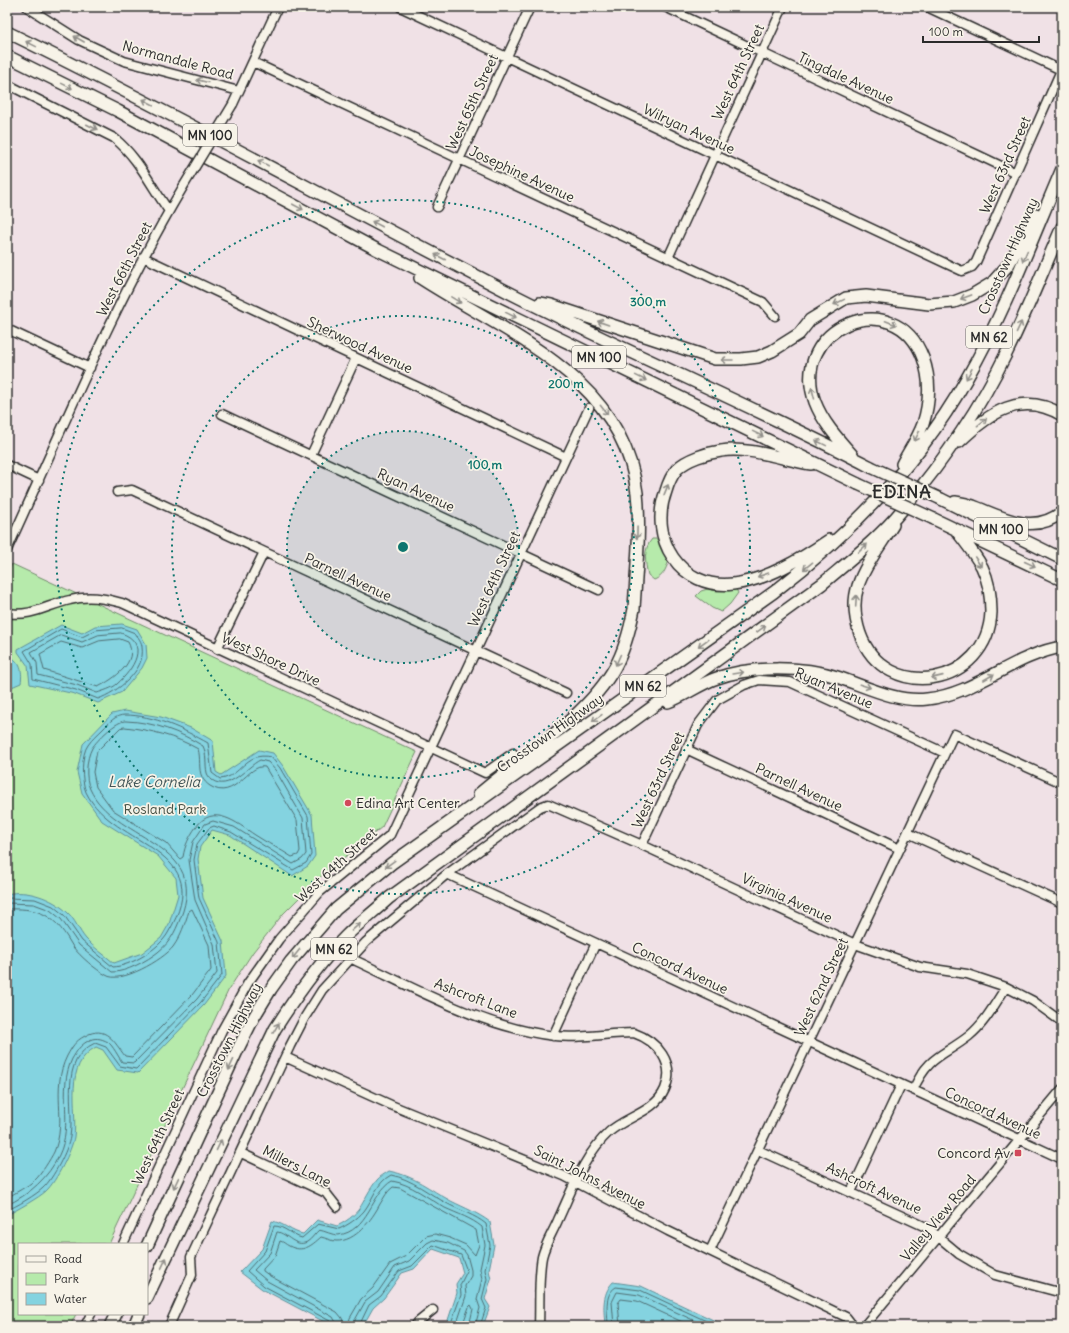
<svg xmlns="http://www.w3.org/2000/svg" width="1069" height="1333" viewBox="0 0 1069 1333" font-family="Delius,sans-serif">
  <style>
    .green { fill: #b6eaab; stroke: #708a6b }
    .water { fill: #84d3e0; stroke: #609098 }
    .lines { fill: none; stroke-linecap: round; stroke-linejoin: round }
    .shore { stroke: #4f6e73; stroke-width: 1 }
    .minor-casing { stroke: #2b2b2b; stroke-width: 11 }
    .highway-casing { stroke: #2b2b2b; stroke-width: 14 }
    .minor { stroke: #f7f3e8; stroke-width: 8 }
    .highway { stroke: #f7f3e8; stroke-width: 11 }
    .minor-bridge-casing { stroke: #2b2b2b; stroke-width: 11; stroke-linecap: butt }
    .highway-bridge-casing { stroke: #2b2b2b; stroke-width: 14; stroke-linecap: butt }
    .minor-bridge { stroke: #f7f3e8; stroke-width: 8 }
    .highway-bridge { stroke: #f7f3e8; stroke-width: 11 }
    .oneway { stroke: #918f8a }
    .ring { fill: none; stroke: #0f766e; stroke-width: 2; stroke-dasharray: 2 4 }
    .poi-dot { fill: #d1495b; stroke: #f7f3e8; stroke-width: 1.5 }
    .labels { text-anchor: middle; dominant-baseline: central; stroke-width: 3.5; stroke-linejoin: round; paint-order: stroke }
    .shield { fill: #f7f3e8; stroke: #686764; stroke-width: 1 }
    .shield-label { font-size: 13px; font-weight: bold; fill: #2b2b2b }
    .street-label { font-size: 14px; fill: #2b2b2b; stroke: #f7f3e8 }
    .poi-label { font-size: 14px; fill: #2b2b2b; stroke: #f7f3e8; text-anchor: start }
    .park-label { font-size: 14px; fill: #475145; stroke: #f7f3e8 }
    .water-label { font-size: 15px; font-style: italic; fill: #415558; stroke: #f7f3e8 }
    .district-label { font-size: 18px; font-weight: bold; letter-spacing: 1px; fill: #2b2b2b; stroke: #f7f3e8 }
    .centre { fill: #0f766e; stroke: #f7f3e8; stroke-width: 2 }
    .ring-label { font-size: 12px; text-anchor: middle; font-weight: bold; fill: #0f766e; stroke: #f7f3e8; stroke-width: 3.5; stroke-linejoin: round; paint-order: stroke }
  </style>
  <rect width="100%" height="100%" fill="#f0e1e6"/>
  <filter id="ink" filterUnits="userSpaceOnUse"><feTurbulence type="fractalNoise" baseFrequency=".025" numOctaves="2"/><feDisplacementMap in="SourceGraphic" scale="8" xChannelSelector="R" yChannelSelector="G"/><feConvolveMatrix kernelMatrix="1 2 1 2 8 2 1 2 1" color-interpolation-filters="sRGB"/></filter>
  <g filter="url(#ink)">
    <path class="green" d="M652,539H658L669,561C665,570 664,576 654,580L648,575C645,563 643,549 652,539Z
      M12,564L417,752L382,827L319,878L283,914L253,952L229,989L109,1244H19V1314H76L70,1326H7V575Z
      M711,588L736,589L738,593L730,604L721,612L712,608L696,596L701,591Z"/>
    <path class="water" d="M122,624L137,629L146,644L147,658L142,668L122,692L98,703L75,694L30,684L28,666L18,652V649L61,625L82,633L95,626Z
      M7,655C20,661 23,669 21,683L7,689Z
      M125,711L161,717L191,728L213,741L216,772L221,775L259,750L273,753L283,766L312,815L315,856L308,866L292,876L230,835L212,830L200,847L198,859L203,898L223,941L226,976L204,1005L138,1073L117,1070L103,1050L96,1047C63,1065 78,1107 74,1137C72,1150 56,1182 46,1191C40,1197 15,1211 7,1215V894C27,889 52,898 67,912C75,919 79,931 86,939C94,948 105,955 114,963L142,953L161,938L169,924L178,895L176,878L158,856L102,821L82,793L77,772L83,744L112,714Z
      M389,1171C415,1176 429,1189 451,1201C465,1208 478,1213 490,1222L494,1245L489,1270L491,1279L485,1299L490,1307L483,1326H446L457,1293L456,1284L463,1273L459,1258L433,1249L414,1269L402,1273L384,1298L373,1308L364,1324L361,1326H332L262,1289L240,1272L262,1249L272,1221C286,1224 291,1232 303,1234L317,1220L337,1226C365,1212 360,1201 377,1180C380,1176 385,1174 389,1171Z
      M613,1282L641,1286L726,1326H605C604,1310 601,1295 613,1282Z"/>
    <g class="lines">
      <path class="shore" d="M122,628L135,633C138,637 142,642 142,647C146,671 117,692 98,699L76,690L33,679L32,664L24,651L61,629L82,637L96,630Z
        M121,633C151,643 133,670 117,684C113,688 103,691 97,693L77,685L38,675L37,663L31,652L61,635L82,642L98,635Z
        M120,639L128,642C139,662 114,679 98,687L44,670L40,654L61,642L82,648L99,641Z
        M125,727C151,730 175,736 198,749C201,758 198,769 202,777C204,781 207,784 210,786C235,802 248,763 265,767L297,820L300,851L298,855L292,857C280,849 267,843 255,835C237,823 213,803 196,827C189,837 185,845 183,857L180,859L166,843L113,810L96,787L93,772L97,751L120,728Z
        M7,898L35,899L53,906L64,915L82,941L113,967C131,966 159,949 168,933C220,846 113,849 86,792C81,781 81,754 88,745C92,739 98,734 103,729C110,722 115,715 125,715C154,715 183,729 208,743L212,773L220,779C242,777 244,751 271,757L280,768L308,816L311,855L306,863L293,870L231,832L214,826L209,828L197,844L194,860L199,898L219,942L222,975L201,1002L136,1069L120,1066L106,1047L95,1043C58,1060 75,1106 70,1137C68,1150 53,1179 43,1188C37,1194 16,1207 7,1210
        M7,903L34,904L50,910L61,919L79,945L112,972C125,973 148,960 158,952C172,941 177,928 183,911C205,841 113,840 90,789C85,778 86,759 92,748C97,740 117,720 126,721C154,722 180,732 203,746C207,754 205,764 207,773C208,776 210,778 212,780C229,792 246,767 260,760L268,762L276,771L303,818L306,854L302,859L293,864L234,827L213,821L205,824L193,842L189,860L195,900L214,944L217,973L197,999L134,1063L122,1062C118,1056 113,1046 108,1042C101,1038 94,1037 88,1041C79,1046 77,1051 72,1059C57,1091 74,1124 59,1155C49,1177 29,1195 7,1205
        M7,909C35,908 51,912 67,937C69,940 71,944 73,947C81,957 95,969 106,975C120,985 164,959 173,947C181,936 185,923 189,911L192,909L209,945L211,970L192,995L132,1057L125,1056C114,1042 106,1024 85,1036C75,1041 72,1047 67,1056C50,1090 68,1120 54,1152C51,1158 40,1176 35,1180C27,1187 16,1192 7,1198
        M332,1326L330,1321L264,1286L247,1271L265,1251L274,1226C285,1226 292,1236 302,1238L318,1224L339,1229C348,1225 357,1219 364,1211C374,1198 376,1183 391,1175C412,1179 429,1194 448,1204C461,1211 475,1215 486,1224L490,1245L485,1270L487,1279L482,1299L486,1308L480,1326
        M338,1326L333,1317L267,1281L254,1270L270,1253L277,1232C287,1233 295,1248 307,1242C312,1239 315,1233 319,1230C325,1231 332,1235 338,1235C368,1232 372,1192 392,1181C411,1184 428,1198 445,1208C458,1214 471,1218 482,1227L485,1245L480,1269L482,1279L477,1299L480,1308L475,1326
        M344,1326L342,1318L337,1312L270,1276L263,1271V1269L275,1256L280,1241C284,1242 285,1244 289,1246C303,1253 311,1246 321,1237C326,1238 331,1241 336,1241C356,1242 372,1219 380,1204C384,1198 387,1191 393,1187L400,1188L476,1230L479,1245L475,1255L466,1245L450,1238L435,1234L426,1236L406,1256L390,1264L373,1288L361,1299L350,1318L348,1326
        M354,1326L355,1320L365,1302L378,1292L395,1267L409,1261L427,1243L433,1240L448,1243L464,1251L467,1255L471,1270V1276L465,1286L466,1296L456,1326
        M359,1326L369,1305L381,1296L399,1271L412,1266L433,1245L461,1255L467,1271L460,1285L461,1295L450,1326
        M462,1326L469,1307L471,1305L473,1309L469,1326
        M608,1326C608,1313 603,1295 616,1287L640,1290L717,1326
        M614,1326L612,1302L617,1292L639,1295L706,1326
        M620,1326L618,1303L621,1299L637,1301L691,1326"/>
      <defs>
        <path id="minor" d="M27,7L79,40L124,61L239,91
          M400,7L962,271L972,267L976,262L1062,68
          M665,7L1016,173
          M927,7L1061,70
          M253,62L763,302L775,316
          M7,84L114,138C138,157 151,186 169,211
          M233,104L278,7
          M437,207L530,7
          M143,257L566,457
          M668,258L783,7
          M7,329L90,368
          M222,414L599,590
          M311,455L356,358
          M7,465L39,480
          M117,492L132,490L566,693
          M7,550C63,428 114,303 183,187
          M7,613C32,617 47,605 70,600C88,595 104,598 122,603L485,773L513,753
          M217,649L264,552
          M686,749L900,849
          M908,833L1062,903
          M642,845L698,725L717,700L744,685L759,680L790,682L945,753
          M447,874L1062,1159
          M350,958C415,988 483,1028 555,1036C582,1039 607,1033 634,1033C657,1041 676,1063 665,1089C655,1112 627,1116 609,1132C584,1155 572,1190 558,1220C553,1232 545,1244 542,1257C538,1279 540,1303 539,1326
          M553,1036L596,943
          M285,1057L391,1105L564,1176L668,1231L846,1317L853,1326
          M913,1090C929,1055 942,1057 969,1036C985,1023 995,1004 1006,987
          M758,1150L928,1228L959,1254L995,1275L1062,1293
          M241,1153L326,1193L337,1207
          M851,1192L901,1085
          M123,1244L222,1030L248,983L279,939L320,892L390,835L589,408
          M710,1251L954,734L1062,783
          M85,1326L91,1314
          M169,1326L192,1275L191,1257L290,1046L305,1017L322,990L366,942L447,874L540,807L548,804L642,845L855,944L920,967L967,974L1006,987L1033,1001L1062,1022
          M415,1326L418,1322L433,1310
          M864,1326L1062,1089"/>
        <path id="highway" d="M7,32C178,115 343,208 512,294C630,354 753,406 871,467
          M7,56L118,111L376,249L858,484
          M420,278C506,334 623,376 637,493C641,530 636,572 634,609C630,629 625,649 615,667C588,716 522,757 479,794
          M540,303L551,305L715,359H741L758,357L772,351L799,334L810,320L846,298L866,296L929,304L954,302L972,295L992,283L1009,264L1036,214
          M959,442C989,413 1021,390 1062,415
          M853,456C839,440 823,423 815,402C788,327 895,283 923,358C931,380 930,402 923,424C918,438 909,451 902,464
          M811,464C785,460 747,446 721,451C707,453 687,459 677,469C672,475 668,484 666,491C648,538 680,590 733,584C767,580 801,559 829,540
          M941,499L1062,559
          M955,502C961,503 967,504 973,506C1002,517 1033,536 1062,512
          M934,519L1062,580
          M893,525C882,543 864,566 858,586C853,601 855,619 860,634C886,705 988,686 991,612C991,596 989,581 982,567C975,554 965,542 956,530
          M668,702C685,696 699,684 717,678C751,666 802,666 837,677C865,686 897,703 927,699C976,694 1013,655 1062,647
          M147,1246L238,1049L254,1017L271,989L291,961L336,909L392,863L774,592C851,533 919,464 967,378C1005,312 1032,239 1062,169
          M147,1298L275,1029C296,996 318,964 346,936C359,923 375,911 389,898L822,584C849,561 879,538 902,510C943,462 980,408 1007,352C1027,311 1044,268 1062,227
          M110,1326L116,1314
          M134,1326L139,1314"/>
      </defs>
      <use href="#minor" class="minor-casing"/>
      <use href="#highway" class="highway-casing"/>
      <use href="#minor" class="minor"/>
      <use href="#highway" class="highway"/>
      <defs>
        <path id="minor-bridge" d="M183,187L233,104"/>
        <path id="highway-bridge" d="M871,467L941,499
          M858,484L934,519"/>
      </defs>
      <use href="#minor-bridge" class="minor-bridge-casing"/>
      <use href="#highway-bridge" class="highway-bridge-casing"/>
      <use href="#minor-bridge" class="minor-bridge"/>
      <use href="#highway-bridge" class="highway-bridge"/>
    </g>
    <defs><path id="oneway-shaft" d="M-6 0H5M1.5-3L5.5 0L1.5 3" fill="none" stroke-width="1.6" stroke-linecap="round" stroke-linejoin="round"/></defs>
    <g class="oneway">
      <use href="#oneway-shaft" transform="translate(79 39) rotate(-150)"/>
      <use href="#oneway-shaft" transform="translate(31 44) rotate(-154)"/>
      <use href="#oneway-shaft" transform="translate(202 81) rotate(-166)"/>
      <use href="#oneway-shaft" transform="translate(67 86) rotate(26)"/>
      <use href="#oneway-shaft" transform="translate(148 102) rotate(-152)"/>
      <use href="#oneway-shaft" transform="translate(92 127) rotate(27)"/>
      <use href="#oneway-shaft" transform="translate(263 163) rotate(-152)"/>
      <use href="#oneway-shaft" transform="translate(298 207) rotate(28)"/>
      <use href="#oneway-shaft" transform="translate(377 224) rotate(-152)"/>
      <use href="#oneway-shaft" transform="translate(1025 256) rotate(113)"/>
      <use href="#oneway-shaft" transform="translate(440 257) rotate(-153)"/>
      <use href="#oneway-shaft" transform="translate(966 297) rotate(160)"/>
      <use href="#oneway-shaft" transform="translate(456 300) rotate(31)"/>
      <use href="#oneway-shaft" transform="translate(839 302) rotate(154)"/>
      <use href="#oneway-shaft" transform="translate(511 315) rotate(26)"/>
      <use href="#oneway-shaft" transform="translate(603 323) rotate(-161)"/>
      <use href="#oneway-shaft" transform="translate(891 323) rotate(21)"/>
      <use href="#oneway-shaft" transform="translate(1019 327) rotate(-65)"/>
      <use href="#oneway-shaft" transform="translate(727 360) rotate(-180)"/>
      <use href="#oneway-shaft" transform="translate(969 374) rotate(119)"/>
      <use href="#oneway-shaft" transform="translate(641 378) rotate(26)"/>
      <use href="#oneway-shaft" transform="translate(813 393) rotate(-104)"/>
      <use href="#oneway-shaft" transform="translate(604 410) rotate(52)"/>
      <use href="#oneway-shaft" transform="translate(982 422) rotate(-39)"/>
      <use href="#oneway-shaft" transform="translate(758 434) rotate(26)"/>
      <use href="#oneway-shaft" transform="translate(917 436) rotate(116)"/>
      <use href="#oneway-shaft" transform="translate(821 443) rotate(-154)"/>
      <use href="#oneway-shaft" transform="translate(666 490) rotate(-68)"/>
      <use href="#oneway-shaft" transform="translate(637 533) rotate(91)"/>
      <use href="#oneway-shaft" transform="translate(863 548) rotate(-44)"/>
      <use href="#oneway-shaft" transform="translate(978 562) rotate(57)"/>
      <use href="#oneway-shaft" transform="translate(1030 564) rotate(25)"/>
      <use href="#oneway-shaft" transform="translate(808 566) rotate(141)"/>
      <use href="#oneway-shaft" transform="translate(763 575) rotate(161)"/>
      <use href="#oneway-shaft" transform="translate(856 601) rotate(-87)"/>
      <use href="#oneway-shaft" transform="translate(761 629) rotate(-36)"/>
      <use href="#oneway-shaft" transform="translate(703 643) rotate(144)"/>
      <use href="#oneway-shaft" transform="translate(618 660) rotate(114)"/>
      <use href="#oneway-shaft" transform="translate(738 673) rotate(-9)"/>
      <use href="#oneway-shaft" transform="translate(937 677) rotate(167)"/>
      <use href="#oneway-shaft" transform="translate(989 677) rotate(-30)"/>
      <use href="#oneway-shaft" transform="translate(865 686) rotate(18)"/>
      <use href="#oneway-shaft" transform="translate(597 718) rotate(145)"/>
      <use href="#oneway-shaft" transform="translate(390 864) rotate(144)"/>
      <use href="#oneway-shaft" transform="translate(356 927) rotate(-41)"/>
      <use href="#oneway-shaft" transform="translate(296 954) rotate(129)"/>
      <use href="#oneway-shaft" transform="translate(276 1028) rotate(-60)"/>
      <use href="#oneway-shaft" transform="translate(231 1065) rotate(115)"/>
      <use href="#oneway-shaft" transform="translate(219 1145) rotate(-65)"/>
      <use href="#oneway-shaft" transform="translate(176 1183) rotate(115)"/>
      <use href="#oneway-shaft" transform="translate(164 1263) rotate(-65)"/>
    </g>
  </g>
  <circle cx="403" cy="547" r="116" fill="#0f766e" fill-opacity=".12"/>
  <g class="ring">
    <circle cx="403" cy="547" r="116"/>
    <circle cx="403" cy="547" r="231"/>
    <circle cx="403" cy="547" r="347"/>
  </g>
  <g class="poi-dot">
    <circle cx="348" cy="803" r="4"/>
    <rect x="1014" y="1149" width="8" height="8" rx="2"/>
  </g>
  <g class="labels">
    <g class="shield">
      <rect x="183" y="124" width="54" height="22" rx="3"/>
      <rect x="966" y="326" width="46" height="22" rx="3"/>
      <rect x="572" y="346" width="54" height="22" rx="3"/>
      <rect x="974" y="518" width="54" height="22" rx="3"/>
      <rect x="620" y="675" width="46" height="22" rx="3"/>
      <rect x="311" y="938" width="46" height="22" rx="3"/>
    </g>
    <g class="shield-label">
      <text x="210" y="135">MN 100</text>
      <text x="989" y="337">MN 62</text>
      <text x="599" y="357">MN 100</text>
      <text x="1001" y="529">MN 100</text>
      <text x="643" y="686">MN 62</text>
      <text x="334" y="949">MN 62</text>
    </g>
    <g class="street-label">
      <text transform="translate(178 60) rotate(15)">Normandale Road</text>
      <text transform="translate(738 72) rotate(-65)">West 64th Street</text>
      <text transform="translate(846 78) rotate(25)">Tingdale Avenue</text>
      <text transform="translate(472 102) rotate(-65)">West 65th Street</text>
      <text transform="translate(689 129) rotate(25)">Wilryan Avenue</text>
      <text transform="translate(1005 165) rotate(-66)">West 63rd Street</text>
      <text transform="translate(522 174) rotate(25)">Josephine Avenue</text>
      <text transform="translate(1008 256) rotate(-66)">Crosstown Highway</text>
      <text transform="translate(124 269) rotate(-63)">West 66th Street</text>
      <text transform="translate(360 345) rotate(25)">Sherwood Avenue</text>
      <text transform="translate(416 490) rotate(25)">Ryan Avenue</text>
      <text transform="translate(348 577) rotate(25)">Parnell Avenue</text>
      <text transform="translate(494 579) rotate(-65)">West 64th Street</text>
      <text transform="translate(271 659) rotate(25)">West Shore Drive</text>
      <text transform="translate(834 688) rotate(23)">Ryan Avenue</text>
      <text transform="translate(550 733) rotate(-35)">Crosstown Highway</text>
      <text transform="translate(658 780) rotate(-65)">West 63rd Street</text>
      <text transform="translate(799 787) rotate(25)">Parnell Avenue</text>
      <text transform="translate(336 865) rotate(-42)">West 64th Street</text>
      <text transform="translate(787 898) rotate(25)">Virginia Avenue</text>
      <text transform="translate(680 968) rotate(25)">Concord Avenue</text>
      <text transform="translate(821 987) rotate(-65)">West 62nd Street</text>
      <text transform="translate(476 998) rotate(21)">Ashcroft Lane</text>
      <text transform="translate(229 1040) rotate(-63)">Crosstown Highway</text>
      <text transform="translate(993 1113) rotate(25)">Concord Avenue</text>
      <text transform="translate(158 1137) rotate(-65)">West 64th Street</text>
      <text transform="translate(297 1166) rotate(27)">Millers Lane</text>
      <text transform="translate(590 1177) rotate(27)">Saint Johns Avenue</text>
      <text transform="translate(874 1188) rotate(25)">Ashcroft Avenue</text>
      <text transform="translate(938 1218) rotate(-50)">Valley View Road</text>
    </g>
    <g class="poi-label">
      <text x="356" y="803">Edina Art Center</text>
      <text x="1010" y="1153" text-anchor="end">Concord Av</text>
    </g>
    <g class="park-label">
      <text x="165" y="809">Rosland Park</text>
    </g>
    <g class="water-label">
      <text x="154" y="781">Lake Cornelia</text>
    </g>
    <g class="district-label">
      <text x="902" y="491">EDINA</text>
    </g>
  </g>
  <circle cx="403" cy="547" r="6" class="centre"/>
  <g class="ring-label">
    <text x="648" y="306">300 m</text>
    <text x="566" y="388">200 m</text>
    <text x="485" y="469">100 m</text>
  </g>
  <rect width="1069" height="1333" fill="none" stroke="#f7f3e8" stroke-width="24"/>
  <rect x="12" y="12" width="1045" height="1309" fill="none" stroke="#2b2b2b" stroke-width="1.5" filter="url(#ink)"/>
  <rect x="18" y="1243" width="130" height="72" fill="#f7f3e8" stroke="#a5a39c"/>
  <rect x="26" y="1256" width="20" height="6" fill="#f7f3e8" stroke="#a5a39c"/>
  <text x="54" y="1263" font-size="12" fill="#2b2b2b">Road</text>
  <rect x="26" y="1273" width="20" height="12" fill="#b6eaab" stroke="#a5a39c"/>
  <text x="54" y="1283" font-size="12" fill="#2b2b2b">Park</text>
  <rect x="26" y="1293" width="20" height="12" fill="#84d3e0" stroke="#a5a39c"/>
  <text x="54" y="1303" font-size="12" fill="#2b2b2b">Water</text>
  <path d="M923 36v6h116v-6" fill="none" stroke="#2b2b2b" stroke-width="2"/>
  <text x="929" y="36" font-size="12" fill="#2b2b2b" stroke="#f7f3e8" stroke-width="3" paint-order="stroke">100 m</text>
</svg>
